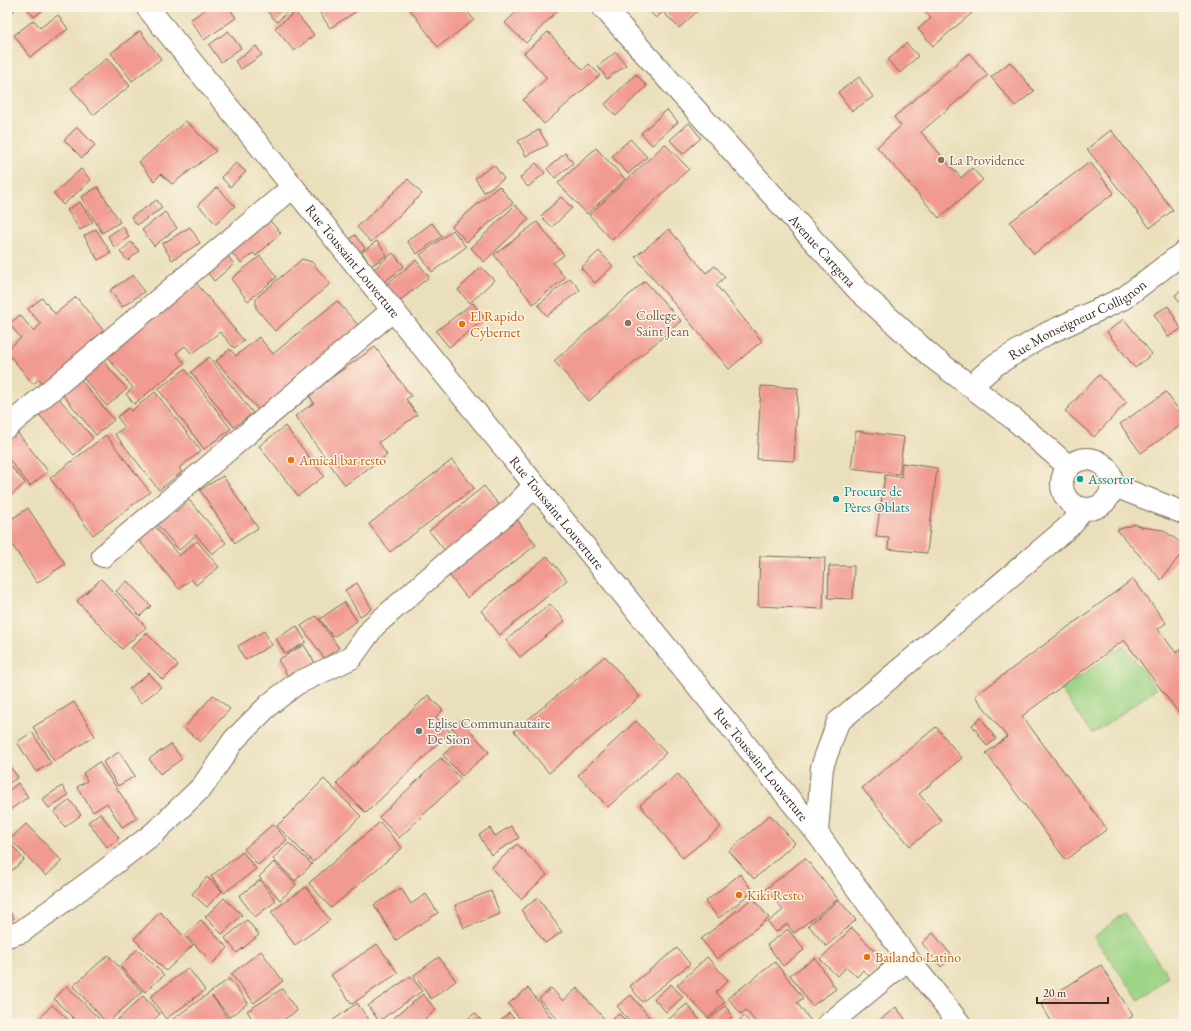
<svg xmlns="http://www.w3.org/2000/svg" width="1191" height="1031" viewBox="0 0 1191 1031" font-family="'EB Garamond',serif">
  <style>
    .green { fill: #9dd486; stroke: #6c7f52 }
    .building { fill: #f19a92 }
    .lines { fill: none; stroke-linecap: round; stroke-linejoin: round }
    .minor-casing { stroke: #786955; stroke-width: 24 }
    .minor { stroke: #fff; stroke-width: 22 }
    .education-dot { fill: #8d6e63; stroke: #fcf5e5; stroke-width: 1.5 }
    .food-dot { fill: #e8710a; stroke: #fcf5e5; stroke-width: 1.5 }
    .culture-dot { fill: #0f9aa8; stroke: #fcf5e5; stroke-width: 1.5 }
    .worship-dot { fill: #6b7280; stroke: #fcf5e5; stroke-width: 1.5 }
    .labels { text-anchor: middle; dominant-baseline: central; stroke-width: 3; stroke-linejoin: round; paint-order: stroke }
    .education-label { font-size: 14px; fill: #785e54; stroke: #fcf5e5; text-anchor: start }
    .street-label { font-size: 14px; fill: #3b2a1e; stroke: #fcf5e5 }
    .food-label { font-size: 14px; fill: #c56008; stroke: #fcf5e5; text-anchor: start }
    .culture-label { font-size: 14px; fill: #0d838f; stroke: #fcf5e5; text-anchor: start }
    .worship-label { font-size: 14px; fill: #5b616d; stroke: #fcf5e5; text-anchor: start }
  </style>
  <rect width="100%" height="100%" fill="#fcf5e5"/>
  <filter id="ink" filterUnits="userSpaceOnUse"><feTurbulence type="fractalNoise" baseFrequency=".025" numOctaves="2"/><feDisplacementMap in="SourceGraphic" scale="8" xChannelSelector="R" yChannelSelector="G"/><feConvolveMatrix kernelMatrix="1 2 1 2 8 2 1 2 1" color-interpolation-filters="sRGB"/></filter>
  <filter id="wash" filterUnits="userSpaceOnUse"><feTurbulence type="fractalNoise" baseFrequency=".012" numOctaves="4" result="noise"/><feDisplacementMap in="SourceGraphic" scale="16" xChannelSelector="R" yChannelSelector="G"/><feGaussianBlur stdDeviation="0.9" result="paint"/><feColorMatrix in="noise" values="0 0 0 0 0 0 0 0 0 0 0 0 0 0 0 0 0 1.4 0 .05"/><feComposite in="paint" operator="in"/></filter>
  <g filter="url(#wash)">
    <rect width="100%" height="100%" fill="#eadfbb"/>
    <path class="green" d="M1124,645L1156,689L1093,734L1061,690Z
      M1124,913L1169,977L1139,1000L1094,937Z"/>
    <g id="blocks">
      <path class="building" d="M7,7H18L7,16Z
        M26,7H47L34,17Z
        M209,7H229L236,18L204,40L190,20Z
        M263,7H286L289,10L277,22Z
        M316,7H363L330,28Z
        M408,7H464L474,20L438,47Z
        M521,7H555L558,10L526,43L505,23Z
        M645,7H669L656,18Z
        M670,7H702L679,28L664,13Z
        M929,7H979L933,46L918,29L931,18L925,11Z
        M295,12L314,35L294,51L275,28Z
        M58,15L68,29L30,57L14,35L34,20L40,28Z
        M140,31L161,59L132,81L111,53Z
        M228,31L241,48L221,62L209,45Z
        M548,32L583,70L589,64L600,75L544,124L523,100L547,78L524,53Z
        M906,43L918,56L900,73L888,60Z
        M256,46L262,55L241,69L235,61Z
        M616,52L626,65L607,79L598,66Z
        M969,53L988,75L921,132L961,178L972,168L983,180L939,218L877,147L901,126L894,117Z
        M107,58L130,86L93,115L71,88Z
        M1010,62L1034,91L1015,106L991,77Z
        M636,74L647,86L616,116L605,104Z
        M859,77L873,97L852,111L838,92Z
        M667,110L678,122L652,145L641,133Z
        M186,121L216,151L172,184L161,174L154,181L139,162Z
        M689,123L701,138L683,154L670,140Z
        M77,127L95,145L82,158L64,140Z
        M539,130L548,145L526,156L518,141Z
        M1111,130L1173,210L1150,228L1087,149Z
        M630,139L647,157L628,174L612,156Z
        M665,144L689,169L612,240L589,215Z
        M596,148L625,179L587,214L558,183Z
        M565,153L573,163L555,178L547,169Z
        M1090,162L1114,193L1034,254L1010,222Z
        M236,163L246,172L230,187L221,177Z
        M536,163L545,173L528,187L520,178Z
        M494,165L504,179L484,192L475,178Z
        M81,169L91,180L63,205L54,193Z
        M408,179L422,194L371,242L357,227Z
        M499,186L513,203L467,242L452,226Z
        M98,187L120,222L102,233L81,197Z
        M217,187L235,206L216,224L198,205Z
        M561,197L572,208L552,227L541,216Z
        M157,200L162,208L137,225L131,217Z
        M80,202L93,222L80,230L67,210Z
        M515,205L529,219L484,262L471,248Z
        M165,212L177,228L154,246L142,230Z
        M262,212L281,233L256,256L253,253L241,263L225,246Z
        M537,222L564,255L553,263L565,278L533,304L494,255Z
        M432,223L442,236L417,254L407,241Z
        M123,226L129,237L114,247L108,236Z
        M190,227L200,243L172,260L162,244Z
        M96,229L111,253L98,260L84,236Z
        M669,229L706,273L715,266L725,277L716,285L762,341L729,369L635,257Z
        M453,230L466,247L432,272L420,255Z
        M355,235L365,248L353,256L344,243Z
        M377,241L387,255L371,266L362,252Z
        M131,242L139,251L128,261L120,252Z
        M224,251L234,264L214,281L203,267Z
        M599,251L613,266L595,283L581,268Z
        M393,253L404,266L380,286L369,273Z
        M260,256L277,277L248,301L231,279Z
        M302,259L312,262L330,284L275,331L256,308V298Z
        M416,260L429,277L396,304L382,288Z
        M481,267L494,280L470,303L458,290Z
        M133,275L144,292L122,307L110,290Z
        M570,278L580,290L547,316L538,305Z
        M193,279L244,341L234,348L220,332L192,354L185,346L176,353L185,363L134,404L126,394L133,388L103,352Z
        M645,281L681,321L589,401L554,361Z
        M1184,289V310L1175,295Z
        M76,297L108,336L45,387L39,379L33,384L7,352V350L21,338L9,324L20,315L33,331L41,324L28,309L42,298L55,314Z
        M337,301L365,333L261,413L216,361L230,349L236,356L259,337L273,354Z
        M473,303L485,319L449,347L436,331Z
        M1168,306L1181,329L1168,337L1154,314Z
        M1124,319L1152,354L1135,368L1107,332Z
        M375,347L411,396L406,399L417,415L379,442L387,455L345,485L295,416L314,403L308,394Z
        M99,356L127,389L107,406L79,373Z
        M209,357L253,413L234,427L191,372Z
        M185,369L231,429L204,449L158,389Z
        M76,374L114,420L96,435L58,389Z
        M1099,375L1127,402L1094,437L1065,411Z
        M761,386L798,388L794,461L757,459Z
        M155,392L201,451L179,468L182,472L159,490L115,434L125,427L117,417L129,408L131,411Z
        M1166,392L1184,418V423L1141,453L1120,424Z
        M55,394L93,438L74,455L36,411Z
        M285,426L324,476L298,496L259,446Z
        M13,427L48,471L30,486L7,457V432Z
        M856,431L904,437L899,474L851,468Z
        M106,435L150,492L93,535L50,478Z
        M452,460L474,488L390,552L369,524Z
        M7,462L25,483L7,499Z
        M902,463L937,468L927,553L888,549L889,538L876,537L885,475L901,477Z
        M223,476L258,528L235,543L200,490Z
        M484,486L503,510L448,554L429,531Z
        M189,500L226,543L212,554L196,535L179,550L156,523L173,509L176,512Z
        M28,508L65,564L37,583L7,537V522Z
        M515,517L536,545L467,598L446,571Z
        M1135,524L1141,527L1163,530L1184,545V550L1161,580L1117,530Z
        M154,525L179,556L197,541L219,567L196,585L191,579L179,589L137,538Z
        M547,556L567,580L500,635L481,611Z
        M760,556L825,558L823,609L758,606Z
        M829,566H854L853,599L828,598Z
        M101,579L146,627L122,649L77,601Z
        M1133,579L1166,623L1158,629L1176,653L1184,647V720L1124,640L1022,716L1107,829L1066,860L986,753L1007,737L975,696Z
        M127,581L151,606L140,616L116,591Z
        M357,583L372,609L360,616L345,590Z
        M344,602L357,621L333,637L320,619Z
        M550,604L565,621L520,657L506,640Z
        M316,616L339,648L324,658L301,626Z
        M297,626L306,642L285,654L276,638Z
        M264,631L272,645L245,660L238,646Z
        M146,633L178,665L163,680L131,648Z
        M304,645L315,663L289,678L278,660Z
        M605,656L640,697L549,773L514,731Z
        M149,673L161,687L141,703L129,689Z
        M213,695L230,709L200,742L184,728Z
        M428,695L443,710L436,717L450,732L366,813L336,783Z
        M74,702L95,736L54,761L33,727Z
        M981,718L996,739L987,746L972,725Z
        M461,720L489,752L462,776L443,755L461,738L452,728Z
        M636,721L666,753L608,807L578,775Z
        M936,727L962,758L919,794L942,821L910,846L862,788Z
        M32,732L51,763L36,772L17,742Z
        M171,744L182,759L160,774L149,759Z
        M119,752L135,776L118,786L103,762Z
        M441,758L461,779L399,838L379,817Z
        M99,762L137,818L122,827L107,803L93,812L77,787L87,781L83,773Z
        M7,763L18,777L7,785Z
        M678,774L721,827L683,858L640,805Z
        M324,779L361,816L313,862L277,826Z
        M18,783L28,797L7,812V792Z
        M62,786L68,795L49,808L42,799Z
        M70,800L81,815L65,827L54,812Z
        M100,813L119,838L107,847L88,822Z
        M770,815L795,843L754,879L729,851Z
        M380,822L402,848L331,908L309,883Z
        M26,824L62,861L46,876L10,839Z
        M273,824L287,840L258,865L244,849Z
        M511,826L519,838L491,855L479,835L490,828L495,836Z
        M7,839L24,860L10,872L7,868Z
        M289,843L312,864L295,881L273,859Z
        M517,844L547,875L521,899L491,868Z
        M243,852L256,869L224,893L211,876Z
        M805,858L838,899L794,933L787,924L776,932L768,922L783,910L766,889Z
        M274,862L296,885L280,900L259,877Z
        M740,874L753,891L719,918L705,902Z
        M207,877L222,891L207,907L192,894Z
        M260,880L276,901L255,917L239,896Z
        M306,887L330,920L295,945L271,912Z
        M401,888L411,904L426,894L438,913L396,940L374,905Z
        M491,891L500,914L464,928L455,905Z
        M224,898L242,915L222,934L205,917Z
        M538,898L562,932L545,943L521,910Z
        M753,898L769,918L717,959L701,939Z
        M839,900L856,920L826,946L808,925Z
        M7,908L14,918L7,923Z
        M160,912L193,945L166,971L134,939Z
        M201,920L228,948L213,963L185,935Z
        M247,920L259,935L237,953L225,938Z
        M852,928L885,961L870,977L863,970L857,977L847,967L837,976L820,959Z
        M788,929L804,950L783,966L767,945Z
        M933,933L953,957L941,967L922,943Z
        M377,944L398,973L352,1004L331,975Z
        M677,948L690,964L642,1002L630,986Z
        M138,949L164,975L145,992L120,966Z
        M261,951L283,981L254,1003L231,974Z
        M108,955L142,992L107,1023L73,986Z
        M439,957L456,981L431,999L414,975Z
        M707,957L728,980L716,992L725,1002L708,1018L677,985Z
        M815,958L836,989L812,1006L790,975Z
        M775,962L803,998L797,1003L811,1021L806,1024H757L746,1010L741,1014L728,998Z
        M1101,965L1133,1016L1120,1024H1053L1040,1003Z
        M188,968L205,990L166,1019L150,997Z
        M411,976L422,991L379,1021L368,1006Z
        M229,979L248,1003L230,1017L212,996L232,1024H166Z
        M671,984L683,997L666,1012L654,999Z
        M67,986L104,1024H79L54,999Z
        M528,988L556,1024H524L508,1004Z
        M551,988L563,1001L577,988L608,1023L619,1014L629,1024H562L539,999Z
        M282,989L297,1011L276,1024H256L247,1011Z
        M423,994L436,1010L419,1024H386Z
        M631,995L655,1024H632L617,1006Z
        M143,996L160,1014L149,1024H113Z
        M357,1003L372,1024H328Z
        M687,1004L703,1024L725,1006L733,1016L727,1021L729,1024H673L669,1019Z
        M52,1005L73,1024H34Z
        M896,1007L909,1024H875Z
        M475,1013L484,1024H462Z
        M509,1013L519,1024H497Z
        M744,1016L751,1024H735Z"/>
    </g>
  </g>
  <g filter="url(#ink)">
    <use href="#blocks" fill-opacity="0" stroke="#786955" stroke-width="1"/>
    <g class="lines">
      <defs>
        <g id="minor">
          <path id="s1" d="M147,7L817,833L908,959L960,1024"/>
          <path id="s2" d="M603,7L858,290L932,357L1015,420L1069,467"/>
          <path id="s3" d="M971,386L995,365L1046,334L1124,298L1184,252"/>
          <path d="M7,427L293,187"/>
          <circle cx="1087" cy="484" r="25"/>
          <path d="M1112,485L1184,513"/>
          <path d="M103,556L393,310"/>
          <path d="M817,833L822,767L838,722L1073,523L1082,508"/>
          <path d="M7,936L21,932L102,873L154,833L203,786L234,740L270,704L296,684L351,658L374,626L444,565L511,510L535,485"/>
          <path d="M829,1024L908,959"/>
        </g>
      </defs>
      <use href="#minor" class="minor-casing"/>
      <use href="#minor" class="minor"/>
    </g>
  </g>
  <g class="education-dot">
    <circle cx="941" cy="160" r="4"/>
    <circle cx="628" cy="323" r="4"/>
  </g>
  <g class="food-dot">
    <circle cx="462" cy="324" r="4"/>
    <circle cx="291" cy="460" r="4"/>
    <circle cx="739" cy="895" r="4"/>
    <circle cx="867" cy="957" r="4"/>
  </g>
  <g class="culture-dot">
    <circle cx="1080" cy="479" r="4"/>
    <circle cx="836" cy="499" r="4"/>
  </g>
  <circle class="worship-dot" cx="419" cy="731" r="4"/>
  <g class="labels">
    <g class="education-label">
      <text x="949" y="160">La Providence</text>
      <text x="636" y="315">College<tspan x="636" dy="16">Saint Jean</tspan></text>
    </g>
    <g class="street-label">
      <text stroke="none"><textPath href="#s2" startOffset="328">Avenue Cartgena</textPath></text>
      <text stroke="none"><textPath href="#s1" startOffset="327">Rue Toussaint Louverture</textPath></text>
      <text stroke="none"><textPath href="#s3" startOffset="126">Rue Monseigneur Collignon</textPath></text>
      <text stroke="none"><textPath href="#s1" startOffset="651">Rue Toussaint Louverture</textPath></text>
      <text stroke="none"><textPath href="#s1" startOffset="975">Rue Toussaint Louverture</textPath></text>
    </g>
    <g class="food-label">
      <text x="470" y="316">El Rapido<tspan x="470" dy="16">Cybernet</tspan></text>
      <text x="299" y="460">Amical bar resto</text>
      <text x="747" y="895">Kiki Resto</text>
      <text x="875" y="957">Bailando Latino</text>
    </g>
    <g class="culture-label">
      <text x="1088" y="479">Assortor</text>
      <text x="844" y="491">Procure de<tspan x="844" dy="16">Pères Oblats</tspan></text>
    </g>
    <g class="worship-label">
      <text x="427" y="723">Eglise Communautaire<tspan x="427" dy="16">De Sion</tspan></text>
    </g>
  </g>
  <rect width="1191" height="1031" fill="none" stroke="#fcf5e5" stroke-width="24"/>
  <path d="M1037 997v6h71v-6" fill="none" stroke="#3b2a1e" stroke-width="2"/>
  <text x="1043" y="997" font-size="12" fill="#3b2a1e" stroke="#fcf5e5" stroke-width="3" paint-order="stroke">20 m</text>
</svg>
